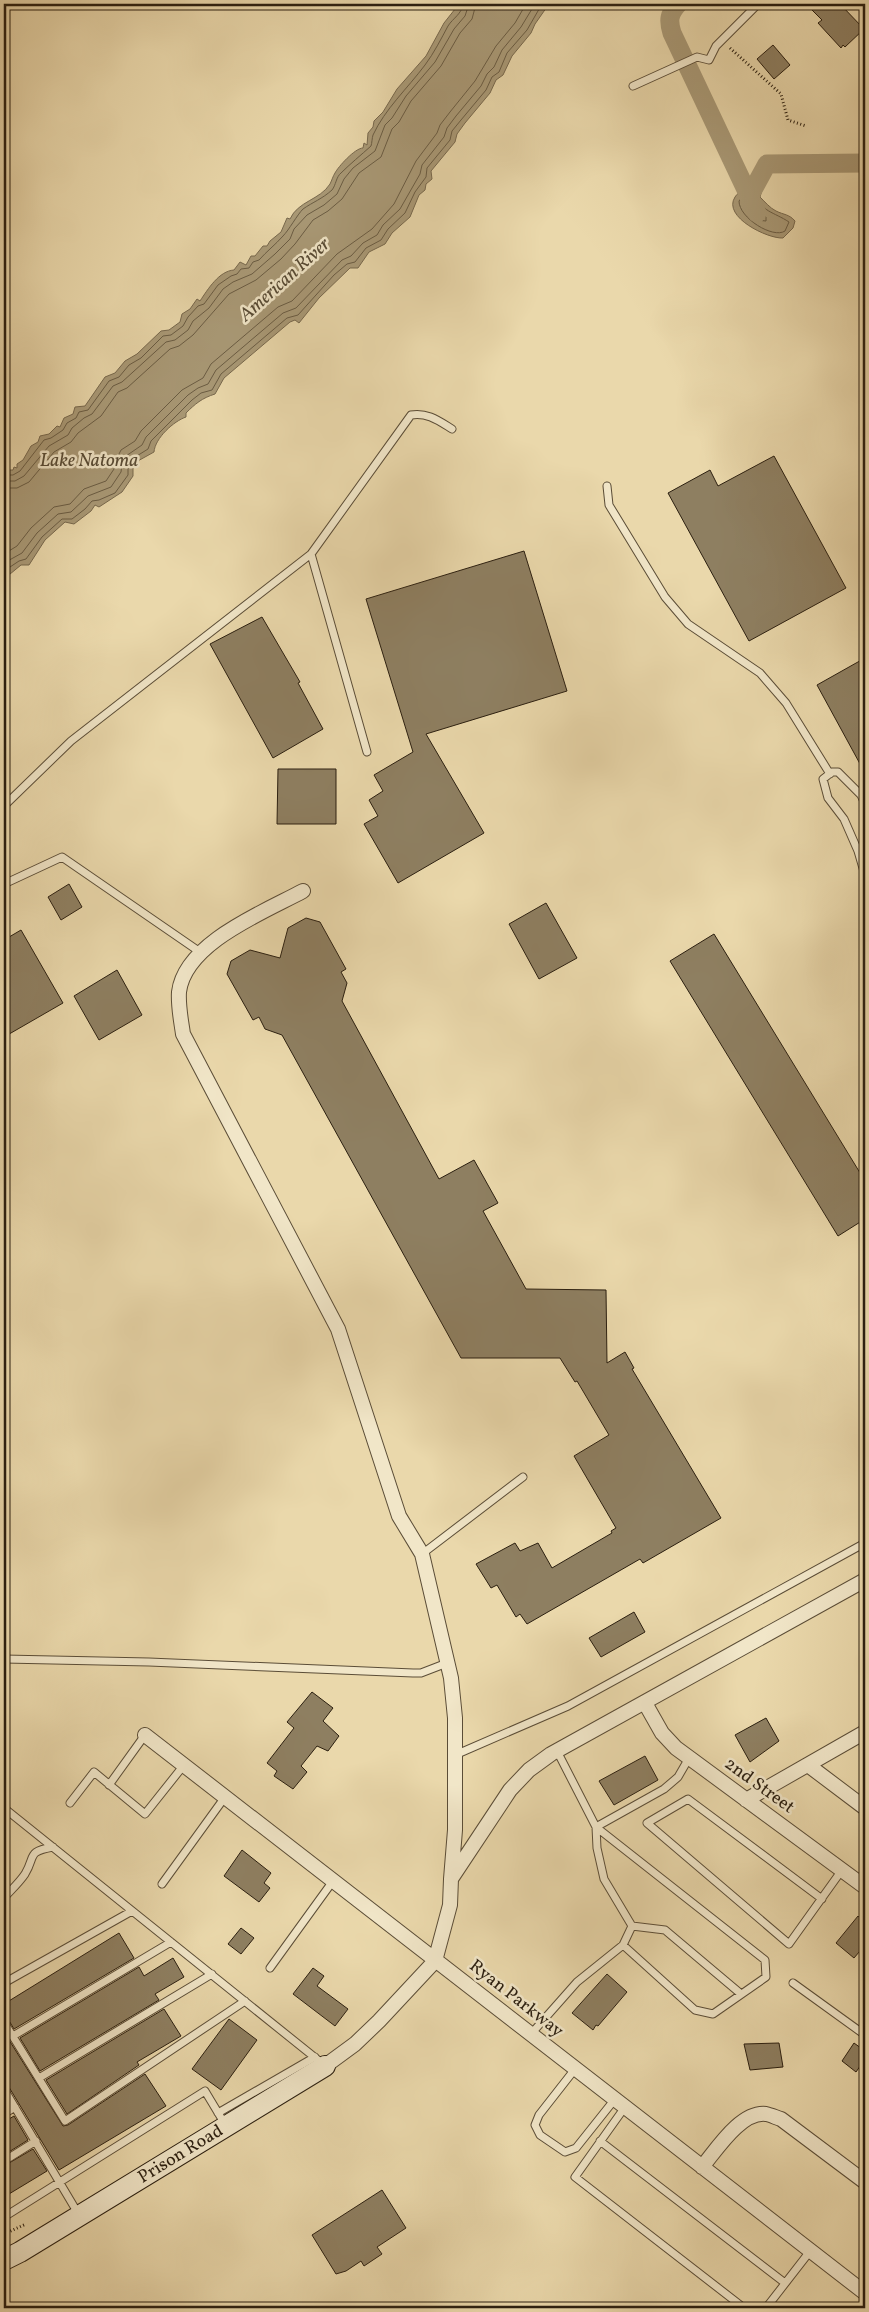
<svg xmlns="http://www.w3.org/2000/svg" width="869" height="2312" viewBox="0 0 869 2312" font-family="Vollkorn,serif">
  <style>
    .water { fill: #a99976; stroke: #77684d }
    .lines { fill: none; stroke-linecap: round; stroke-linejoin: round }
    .shore { stroke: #6a5c43; stroke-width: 1 }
    .canal { stroke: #a99976; stroke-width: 19 }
    .building { fill: #8e7f61; stroke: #2b1f10 }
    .lane-casing { stroke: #5b4d37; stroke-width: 9 }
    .street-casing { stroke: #5b4d37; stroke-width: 16 }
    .secondary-casing { stroke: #2b1f10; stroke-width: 22 }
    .path { stroke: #2b1f10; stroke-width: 3; stroke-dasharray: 1 2.5; stroke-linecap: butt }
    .lane { stroke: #f1e6c8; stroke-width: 7 }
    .street { stroke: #f1e6c8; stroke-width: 14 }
    .secondary { stroke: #f1e6c8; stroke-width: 20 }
    .labels { text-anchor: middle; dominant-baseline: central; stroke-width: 5; stroke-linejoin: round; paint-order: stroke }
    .street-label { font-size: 18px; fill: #2b1f10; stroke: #f1e6c8 }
    .water-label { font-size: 19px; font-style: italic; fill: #574a34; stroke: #f1e6c8 }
  </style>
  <rect width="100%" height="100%" fill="#ead8ab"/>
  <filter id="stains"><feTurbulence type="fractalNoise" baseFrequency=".004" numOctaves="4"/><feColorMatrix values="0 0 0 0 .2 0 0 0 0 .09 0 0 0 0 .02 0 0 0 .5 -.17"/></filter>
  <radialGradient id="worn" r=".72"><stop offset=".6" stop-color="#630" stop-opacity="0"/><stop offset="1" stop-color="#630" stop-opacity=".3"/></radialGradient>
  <path class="water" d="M459,4H549L535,24L531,33L512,56L503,75L496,80L490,93L465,123L457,134L455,142L431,171L432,179L426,184L425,190L419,195L410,217L392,233L385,244L369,252L358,268H350L319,298L299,323L295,320L290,322L224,378L215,394C202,398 195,404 186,413V417C174,421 155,438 154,452L136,462L133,467V476L122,492L99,507L95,505L91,511L74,524L65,522L45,540L29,565H21L4,579L5,470H13L14,467L17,468V464L23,460L31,446L38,442L40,436L49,434L57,426L60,427L64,418L73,414L75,407L85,406L105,377L115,373L125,361L137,354L161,331L169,330L180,322L182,314L190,309L197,299L200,301C208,289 219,271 234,270L240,262L246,265L251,256H255L263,246H267L270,241L281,232L287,218L290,219C298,201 320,200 330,184C332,180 333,176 335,173C338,167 355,148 363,148L364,143L367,145L368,133L373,127L374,121L383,112L397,89L426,56L444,23Z
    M756,186L762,190L760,197C765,202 770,208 776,211C784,215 789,214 795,221L793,228L783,238C768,239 722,217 735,197C739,190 749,189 756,186Z"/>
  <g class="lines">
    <path class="shore" d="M754,193C761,212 774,212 789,222L785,231C773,239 739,218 739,201L743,196Z
      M747,201L750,202L766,217V221C756,221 749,213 746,205Z
      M4,475H13L20,471L44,440L51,438L63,430L67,423L76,418L79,412L88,410L109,381L119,377L129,365L141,358L163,336L171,335L183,326L188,317L198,306L204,304L218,285L231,276L237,274L241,269L249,268L253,262L259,260C267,251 275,245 283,236C289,230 297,215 303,209C313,202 322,199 332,190C336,185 336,177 341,173C350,164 361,155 371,146C372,143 372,138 373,135C385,109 407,89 425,65C434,53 441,39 448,26C453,18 462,14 463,4
      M4,481H15L24,476L49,446L68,435L72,428L84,418L92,414L113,386L122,382L166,342L175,340L188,330L193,321L209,308L223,289L233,282L252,274L275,254L290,239L294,229L307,215L324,205L337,194L344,179L353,168L375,151L385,125L392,118L406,96L435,62L454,29L465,16L469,4
      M4,488H17L29,482L54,452L71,442L78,433L101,416L118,392L127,388L170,349L179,346L193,335L229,294L256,280L281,259L295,244L313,220L328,211L342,199L359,173L381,157L392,129L399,122L411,101L441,66L460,33L472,19L476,4
      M4,554L17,546L31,528L54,507L70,504L84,489L106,481L114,469L116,460L121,450L135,441L141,431L182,390L203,378L211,364L278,307L292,301L337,254L372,229L394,204L416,161L437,133L440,125L450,112L475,81L496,46L515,23L526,4
      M4,563L22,553L37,533L58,514L71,512L88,496L111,487L121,472L122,464L126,456L142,445L146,437L188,395L198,388L208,384L216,370L283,313L296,308L342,260L351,256L363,243L377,235L383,225L400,209L420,174L422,165L444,137L447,128L456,116L481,86L487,74L494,67L502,50L521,27L535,4
      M4,571L19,561L26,559L42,537L62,519H72L85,509L92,501L99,500L115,493L128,475V466L132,459L148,449L151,441L192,400L201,393L212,390L221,374L287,318L298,315L334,275L347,264L355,262L366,248L381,240L388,229L405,213L415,192L426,177L427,168L450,140L452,131L461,120L486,90L492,77L499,72L507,53L527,30L542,4"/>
    <path class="canal" d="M678,4C669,14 668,20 672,33L757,213
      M749,197L767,164L865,163"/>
  </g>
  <path class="building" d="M806,4H840L864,29L845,47L843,45L841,48L818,23L822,20Z
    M773,45L790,65L774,79L757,59Z
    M774,456L846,588L749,641L668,493L710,470L718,486Z
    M524,551L567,691L426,734L484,833L398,883L364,824L378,816L369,800L383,791L374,775L413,752L366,599Z
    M262,617L300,682L298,683L323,729L273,758L210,644Z
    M865,658V773L817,685Z
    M278,769H336V824H277Z
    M69,884L82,907L61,920L48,897Z
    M546,903L577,958L539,979L509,924Z
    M306,918L320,922L346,969L341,972L347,983L342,1001L439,1179L474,1160L498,1203L483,1211L526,1289L606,1290L607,1363L625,1352L634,1368L632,1369L721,1518L643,1563L640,1559L527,1624L520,1614L516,1617L497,1585L491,1588L476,1564L515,1543L520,1551L538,1543L552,1568L612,1533L611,1531L616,1528L574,1456L609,1435L577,1381L575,1382L560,1358H461L282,1035L265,1029L259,1017L253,1020L227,974L231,961L250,950L280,958L288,928Z
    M21,930L63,1003L4,1037V940Z
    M714,934L865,1181V1219L838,1236L670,961Z
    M117,970L142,1015L99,1040L74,996Z
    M634,1612L645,1632L601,1657L589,1638Z
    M312,1692L333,1708L323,1721L339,1736L328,1751L317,1746L301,1766L307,1772L293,1789L274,1776L277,1771L267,1763L294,1728L287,1722Z
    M766,1718L779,1741L750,1762L735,1735Z
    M645,1756L658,1780L614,1805L599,1781Z
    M242,1850L271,1873L264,1883L270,1888L259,1902L224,1876Z
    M858,1916L865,1923V1945L854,1958L836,1943Z
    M241,1928L254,1938L241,1954L228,1944Z
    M119,1933L134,1958L14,2029L8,2019L4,2017V2004Z
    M173,1958L184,1977L155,1994L159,2000L40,2071L20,2038L139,1967L144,1976Z
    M313,1968L324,1976L317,1986L348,2009L335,2026L293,1994Z
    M607,1974L627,1992L598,2026L596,2025L593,2030L572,2013Z
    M164,2009L181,2036L137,2062L139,2065L67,2114L46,2080Z
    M229,2019L257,2040L221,2090L192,2069Z
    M4,2032L63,2126L68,2125L145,2074L166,2106L59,2170L4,2079Z
    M779,2043L783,2067L750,2070L744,2044Z
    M854,2043L865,2051V2059L856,2072L842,2061Z
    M14,2116L28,2140L4,2155V2122Z
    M33,2149L47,2171L4,2197V2166Z
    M382,2190L406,2228L377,2247L382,2254L364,2266L361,2261L346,2271L336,2274L312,2235Z"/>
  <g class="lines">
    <defs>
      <path id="lane" d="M633,86L697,57L709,60L716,46L758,4
        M607,486L609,505L665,597L688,624L760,673L786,703L830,774
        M311,554L367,752
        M865,804L861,795L838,772H832L823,779L828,798L844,819L858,851L865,875
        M4,806L71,741L311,554L411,415C427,412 439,421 452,429
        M4,884L62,857L200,952
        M422,1554L523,1477
        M4,1659L149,1662L413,1673H421L447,1663
        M557,1751L596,1827L765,1960L766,1977L713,2014L695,2010L623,1945
        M455,1755L568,1706L865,1543
        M109,1785L145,1735
        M70,1803L94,1772L145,1814L184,1765
        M4,1808L323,2064
        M596,1827L664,1789L678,1777L689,1758
        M162,1884L225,1797
        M4,1898C10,1891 19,1883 25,1874C36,1856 26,1852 53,1847
        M822,1899L688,1799L647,1823L789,1944L842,1870
        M632,1926L665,1930L741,1994
        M270,1968L333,1881
        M4,1983L132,1911
        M793,1983L865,2035
        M4,2022L65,2121L245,2001
        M531,2034L577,1982L623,1945L632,1926L604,1879L597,1848L596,1827
        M13,2036L171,1942
        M575,2069L539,2115L535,2125L540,2135L565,2152L576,2148L615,2099
        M39,2078L212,1974
        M4,2089L79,2215
        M625,2107L575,2177L744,2308
        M218,2113L315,2057
        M4,2114L15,2107
        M600,2141L785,2283
        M4,2161L36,2141
        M4,2217L205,2091L226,2126
        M766,2308L811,2250"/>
      <path id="street" d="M303,891C264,912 185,943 179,992C178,1006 181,1020 183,1034L338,1329L399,1516L422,1554L451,1678L455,1718V1830L451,1879
        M645,1703L662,1733L676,1748L865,1887
        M145,1735L865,2293
        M808,1765L865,1808
        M746,1800L865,1732
        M325,2066L355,2044L379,2021L435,1961L450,1905L451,1879L510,1790L529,1770L551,1754L865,1580
        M702,2167C717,2149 741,2111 766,2114C771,2115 777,2118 781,2119L865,2182"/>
      <g id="secondary">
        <path id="s1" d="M4,2260L20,2252L325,2066"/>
      </g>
    </defs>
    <use href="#lane" class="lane-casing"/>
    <use href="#street" class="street-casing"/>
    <use href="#secondary" class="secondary-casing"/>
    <path class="path" d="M730,48L781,94L788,120L806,126
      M4,2234L26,2224"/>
    <use href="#lane" class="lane"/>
    <use href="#street" class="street"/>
    <use href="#secondary" class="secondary"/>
  </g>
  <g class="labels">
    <g class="street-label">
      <text transform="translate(759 1786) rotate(36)">2nd Street</text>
      <text transform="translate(516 1999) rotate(38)">Ryan Parkway</text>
      <text stroke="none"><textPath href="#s1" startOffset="206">Prison Road</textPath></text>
    </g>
    <g class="water-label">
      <text transform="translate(285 280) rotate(-42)">American River</text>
      <text x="89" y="461">Lake Natoma</text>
    </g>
  </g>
  <rect width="869" height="2312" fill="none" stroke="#ead8ab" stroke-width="20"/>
  <rect x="5" y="5" width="859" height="2302" fill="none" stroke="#2b1f10" stroke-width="2.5"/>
  <rect x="10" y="10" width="849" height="2292" fill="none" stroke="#2b1f10"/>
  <rect width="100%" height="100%" filter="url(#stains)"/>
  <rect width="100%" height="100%" fill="url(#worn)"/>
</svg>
